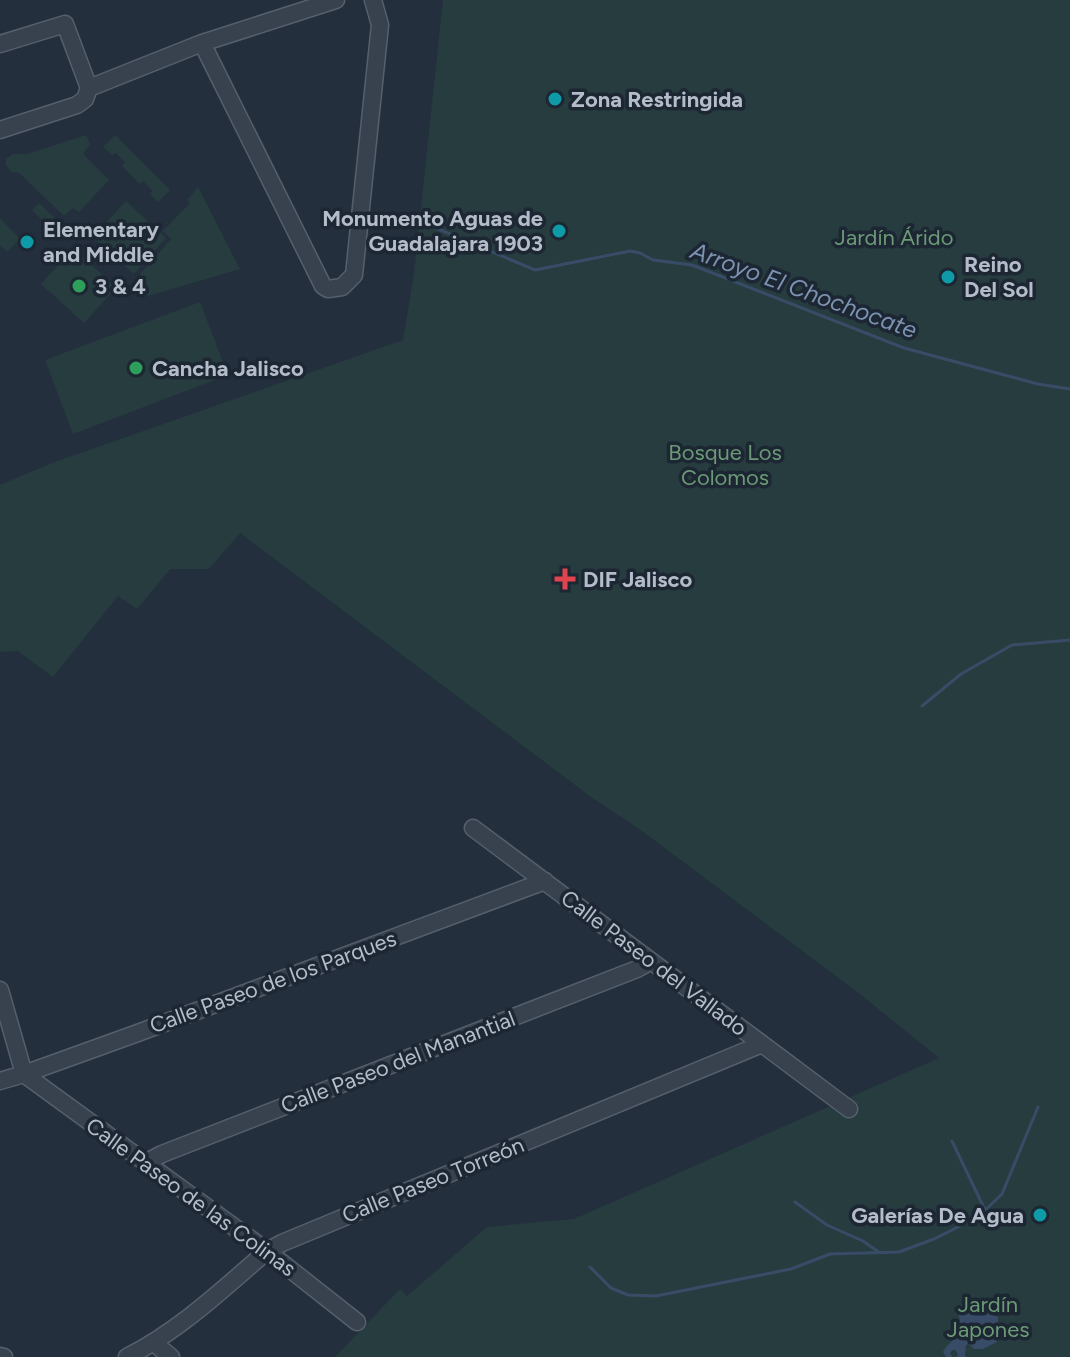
<svg xmlns="http://www.w3.org/2000/svg" width="1070" height="1357" viewBox="0 0 1070 1357" font-family="Figtree,sans-serif">
  <style>
    .green { fill: #263c3f }
    .water { fill: #394c67 }
    .lines { fill: none; stroke-linecap: round; stroke-linejoin: round }
    .stream { stroke: #394c67; stroke-width: 3 }
    .minor-casing { stroke: #565f6c; stroke-width: 19 }
    .minor { stroke: #38414e; stroke-width: 16 }
    .culture-dot { fill: #0f9aa8; stroke: #1d2633; stroke-width: 3 }
    .leisure-dot { fill: #2e9e5b; stroke: #1d2633; stroke-width: 3 }
    .health-dot { fill: #e0444e; stroke: #1d2633; stroke-width: 3 }
    .labels { text-anchor: middle; dominant-baseline: central; stroke-width: 7; stroke-linejoin: round; paint-order: stroke }
    .poi-label { font-size: 22px; font-weight: bold; fill: #b4bcc9; stroke: #1d2633; text-anchor: start }
    .park-label { font-size: 22px; fill: #6b9a76; stroke: #1d2633 }
    .street-label { font-size: 22px; fill: #b4bcc9; stroke: #1d2633 }
    .water-label { font-size: 24px; font-style: italic; fill: #7c92b1; stroke: #1d2633 }
  </style>
  <rect width="100%" height="100%" fill="#242f3e"/>
  <path class="green" d="M443,0H1070V1357H335L400,1289L407,1296L487,1227L574,1219L939,1058L860,994L638,828L591,797L240,533L209,569H170L137,609L118,596L53,677L18,651L0,652V485L52,463L403,340L414,273Z
    M86,135L90,144L83,154L109,180L79,212L73,208L64,216L19,173L11,172L6,165V159L13,154H27Z
    M115,135L170,190L158,202L150,194L153,191L143,181L140,184L122,166L125,162L116,153L112,155L103,147Z
    M198,187L240,269L148,296L134,281L171,239L163,231L190,203L187,200Z
    M126,201L166,238L134,274L93,237Z
    M39,203L69,231L58,241L49,232L51,229L32,210Z
    M0,218L20,239L7,252L0,245Z
    M74,248L116,288L84,323L41,284Z
    M200,302L228,375L73,434L45,360Z"/>
  <path class="water" d="M972,1299L987,1302L985,1309L988,1313L998,1317L997,1342L983,1349H974L969,1344L966,1345L965,1355L966,1357H954L958,1356L956,1350H952L950,1353L952,1357H946L943,1352C947,1344 956,1339 959,1331C964,1317 952,1315 965,1300Z"/>
  <g class="lines">
    <path class="stream" d="M436,228L535,270L630,251L640,253L653,260L692,265L904,348L1038,384L1070,389
      M922,706L961,674L1012,645L1070,640
      M952,1141L985,1210
      M795,1202L827,1225L863,1241L880,1253
      M590,1267L611,1288L628,1295L656,1296L791,1269L830,1254L899,1252L934,1239L978,1217L1002,1194L1038,1107"/>
    <defs>
      <path id="minor" d="M202,43L323,286L328,289L342,287L354,275L380,25L373,0
        M0,44L65,24L89,88L85,99L77,105L0,130
        M89,88L202,43L336,0
        M473,828L849,1109
        M0,990L24,1074L267,1251L357,1322
        M0,1081L24,1074L135,1034L545,881
        M145,1163L162,1154L637,969L651,961
        M154,1343L171,1357
        M0,1356L4,1357
        M127,1357C180,1330 222,1290 267,1251L282,1243L762,1044"/>
    </defs>
    <use href="#minor" class="minor-casing"/>
    <use href="#minor" class="minor"/>
  </g>
  <g class="culture-dot">
    <circle cx="555" cy="99" r="8"/>
    <circle cx="559" cy="231" r="8"/>
    <circle cx="27" cy="242" r="8"/>
    <circle cx="948" cy="277" r="8"/>
    <circle cx="1040" cy="1215" r="8"/>
  </g>
  <g class="leisure-dot">
    <circle cx="79" cy="286" r="8"/>
    <circle cx="136" cy="368" r="8"/>
  </g>
  <path class="health-dot" d="M561 567h8v8h8v8h-8v8h-8v-8h-8v-8h8z"/>
  <g class="labels">
    <g class="poi-label">
      <text x="571" y="99">Zona Restringida</text>
      <text x="543" y="218" text-anchor="end">Monumento Aguas de<tspan x="543" dy="25">Guadalajara 1903</tspan></text>
      <text x="43" y="229">Elementary<tspan x="43" dy="25">and Middle</tspan></text>
      <text x="964" y="264">Reino<tspan x="964" dy="25">Del Sol</tspan></text>
      <text x="95" y="286">3 &amp; 4</text>
      <text x="152" y="368">Cancha Jalisco</text>
      <text x="583" y="579">DIF Jalisco</text>
      <text x="1024" y="1215" text-anchor="end">Galerías De Agua</text>
    </g>
    <g class="park-label">
      <text x="894" y="237">Jardín Árido</text>
      <text x="725" y="452">Bosque Los<tspan x="725" dy="25">Colomos</tspan></text>
      <text x="988" y="1304">Jardín<tspan x="988" dy="25">Japones</tspan></text>
    </g>
    <g class="street-label">
      <text transform="translate(654 963) rotate(37)">Calle Paseo del Vallado</text>
      <text transform="translate(273 982) rotate(-20)">Calle Paseo de los Parques</text>
      <text transform="translate(398 1062) rotate(-21)">Calle Paseo del Manantial</text>
      <text transform="translate(433 1180) rotate(-22)">Calle Paseo Torreón</text>
      <text transform="translate(191 1197) rotate(36)">Calle Paseo de las Colinas</text>
    </g>
    <g class="water-label">
      <text transform="translate(804 290) rotate(20)">Arroyo El Chochocate</text>
    </g>
  </g>
</svg>
